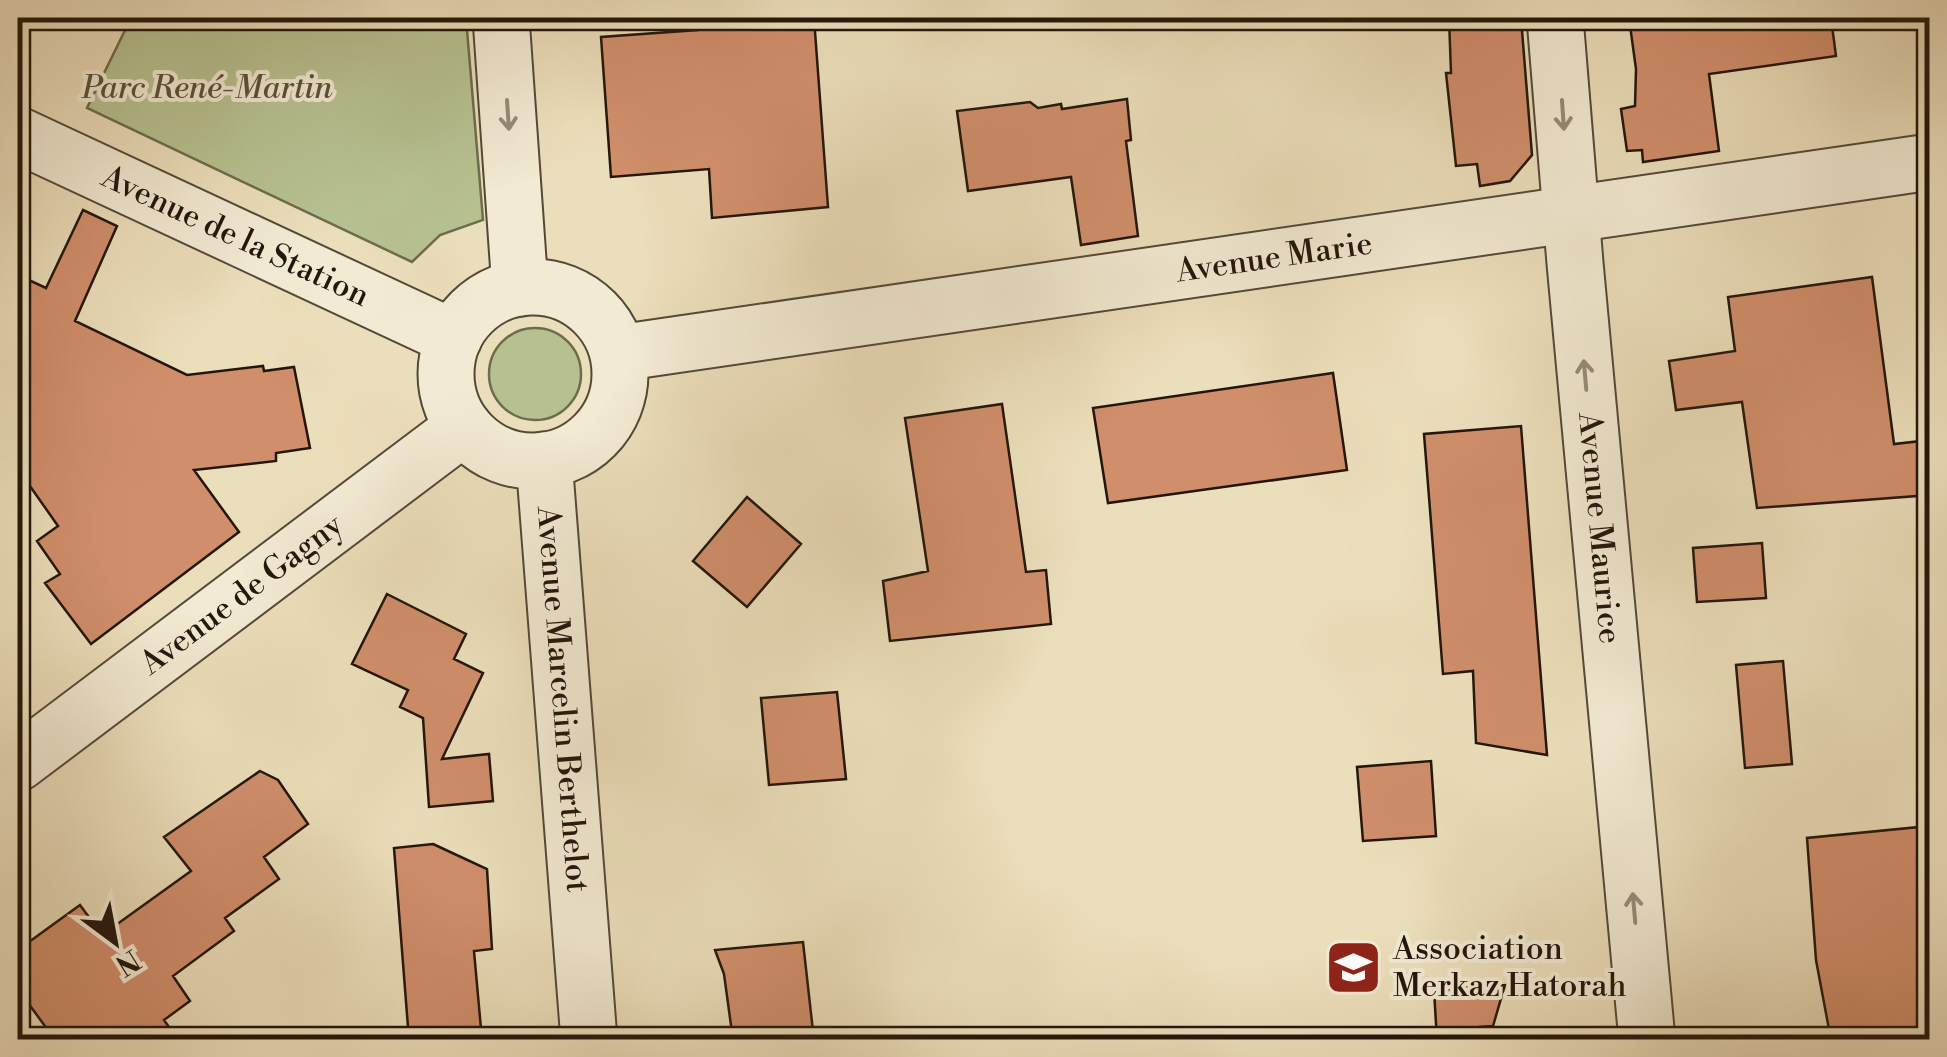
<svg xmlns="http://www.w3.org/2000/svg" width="1947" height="1057" viewBox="0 0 1947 1057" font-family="'Libre Bodoni',serif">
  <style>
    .green { fill: #b7c190; stroke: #6d6c4e; stroke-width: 2.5 }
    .building { fill: #d08e6b; stroke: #23160c; stroke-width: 2.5 }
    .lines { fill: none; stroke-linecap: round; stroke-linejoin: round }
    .minor-casing { stroke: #554838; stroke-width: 59 }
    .minor { stroke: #f2ead2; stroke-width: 55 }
    .oneway { stroke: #958b79 }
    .labels { text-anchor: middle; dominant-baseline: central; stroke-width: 8; stroke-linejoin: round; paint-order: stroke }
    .park-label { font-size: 32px; font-style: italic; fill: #57523a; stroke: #f2ead2 }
    .street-label { font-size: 32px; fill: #23160c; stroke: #f2ead2 }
    .poi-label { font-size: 32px; fill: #23160c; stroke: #f2ead2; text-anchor: start }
  </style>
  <rect width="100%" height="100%" fill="#ebdeba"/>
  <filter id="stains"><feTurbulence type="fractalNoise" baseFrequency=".002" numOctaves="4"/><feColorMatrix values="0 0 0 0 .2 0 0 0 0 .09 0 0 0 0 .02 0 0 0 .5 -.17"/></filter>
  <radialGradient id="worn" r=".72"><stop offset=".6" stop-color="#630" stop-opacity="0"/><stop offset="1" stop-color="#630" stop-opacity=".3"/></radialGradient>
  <path class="green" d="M131,18H466L483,220L440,235L412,262L87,108Z
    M489 374a46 46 0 1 1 92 0a46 46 0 1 1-92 0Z"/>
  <path class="building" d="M696,18H814L828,207L712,218L709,169L611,177L601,37L697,30Z
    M1449,18H1521L1532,155L1510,181L1480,186L1477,164L1456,166L1446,73H1451Z
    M1629,18H1831L1836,56L1709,74L1719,151L1643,162L1642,150L1627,151L1621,109L1635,106L1636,69Z
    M1127,99L1131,140L1126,141L1138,236L1081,245L1071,177L968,191L957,111L1030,102L1038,108L1061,104L1062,109Z
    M83,210L117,226L75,321L187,375L263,366L264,371L294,367L310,448L276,453V461L194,470L239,532L91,644L45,583L60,574L37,541L58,526L18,469V275L46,288Z
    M1872,277L1894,444L1930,440V495L1757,508L1742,402L1676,410L1669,361L1735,351L1728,297Z
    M1333,373L1347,470L1108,503L1093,408Z
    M1002,404L1026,572L1046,570L1051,624L890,641L883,581L928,571L905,418Z
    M1521,426L1547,755L1476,743L1473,671L1443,674L1424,434Z
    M747,497L801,544L747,607L693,561Z
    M1762,543L1766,598L1697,602L1693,548Z
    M387,594L466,634L454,659L483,673L442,759L489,754L493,801L429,807L423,718L400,707L408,690L352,664Z
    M1783,661L1792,764L1745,768L1736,665Z
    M837,692L846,779L769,785L761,698Z
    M1431,761L1436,836L1363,841L1357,767Z
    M260,771L278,780L308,824L264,857L279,879L225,918L234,931L173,976L190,1001L164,1020L178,1040H55L18,989V950L80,905L102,935L191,871L164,837Z
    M1930,826V1040H1831L1816,960L1807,838Z
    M433,844L487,869L492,949L474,951L482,1040H409L394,848Z
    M803,942L814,1040H733L724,974L715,950Z
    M1505,985L1493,1026L1480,1027L1481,1040H1437L1434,990Z"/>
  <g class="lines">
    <defs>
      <g id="minor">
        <path d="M501,18L520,288"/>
        <path id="s1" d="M1555,18L1575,263L1647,1040"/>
        <path id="s2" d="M18,135L454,338"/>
        <circle cx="533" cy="374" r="87"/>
        <path id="s3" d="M619,353L1930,162"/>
        <path id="s4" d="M544,460L589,1040"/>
        <path id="s5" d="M18,763L464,427"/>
      </g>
    </defs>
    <use href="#minor" class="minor-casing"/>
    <use href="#minor" class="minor"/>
  </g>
  <defs><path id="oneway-shaft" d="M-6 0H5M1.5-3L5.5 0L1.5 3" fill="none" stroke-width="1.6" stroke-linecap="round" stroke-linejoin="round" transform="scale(2.5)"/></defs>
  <g class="oneway">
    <use href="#oneway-shaft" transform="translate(508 115) rotate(86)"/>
    <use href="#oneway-shaft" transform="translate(1563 115) rotate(86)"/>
    <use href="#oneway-shaft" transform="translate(1585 375) rotate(-95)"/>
    <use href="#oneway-shaft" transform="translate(1634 908) rotate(-95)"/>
  </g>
  <defs>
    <symbol id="school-square" viewBox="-11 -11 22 22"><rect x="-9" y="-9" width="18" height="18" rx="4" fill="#8f2418" stroke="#f2ead2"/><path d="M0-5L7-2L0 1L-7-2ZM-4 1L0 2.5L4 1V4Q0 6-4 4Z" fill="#fff"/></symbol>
  </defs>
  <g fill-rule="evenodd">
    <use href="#school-square" x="1322" y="936" width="63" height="63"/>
  </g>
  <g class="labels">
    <g class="park-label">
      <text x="207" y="88">Parc René-Martin</text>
    </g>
    <g class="street-label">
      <text stroke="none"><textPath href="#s2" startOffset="240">Avenue de la Station</textPath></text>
      <text stroke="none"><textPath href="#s3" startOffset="662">Avenue Marie</textPath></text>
      <text stroke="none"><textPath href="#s1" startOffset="512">Avenue Maurice</textPath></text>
      <text stroke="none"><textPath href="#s5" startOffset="280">Avenue de Gagny</textPath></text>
      <text stroke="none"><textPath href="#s4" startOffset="240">Avenue Marcelin Berthelot</textPath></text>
    </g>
    <g class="poi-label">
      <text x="1393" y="949">Association<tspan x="1393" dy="37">Merkaz Hatorah</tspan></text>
    </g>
  </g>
  <rect width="1947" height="1057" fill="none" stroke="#ebdeba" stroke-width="60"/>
  <rect x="20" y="20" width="1907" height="1017" fill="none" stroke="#23160c" stroke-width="5"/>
  <rect x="30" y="30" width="1887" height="997" fill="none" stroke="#23160c" stroke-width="2.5"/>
  <g transform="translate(115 942) rotate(148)" stroke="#f2ead2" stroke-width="8" paint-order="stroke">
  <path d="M0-8L18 38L0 25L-18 38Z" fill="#23160c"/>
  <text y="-15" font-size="28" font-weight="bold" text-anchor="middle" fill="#23160c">N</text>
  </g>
  <rect width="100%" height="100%" filter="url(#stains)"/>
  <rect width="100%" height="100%" fill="url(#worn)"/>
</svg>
